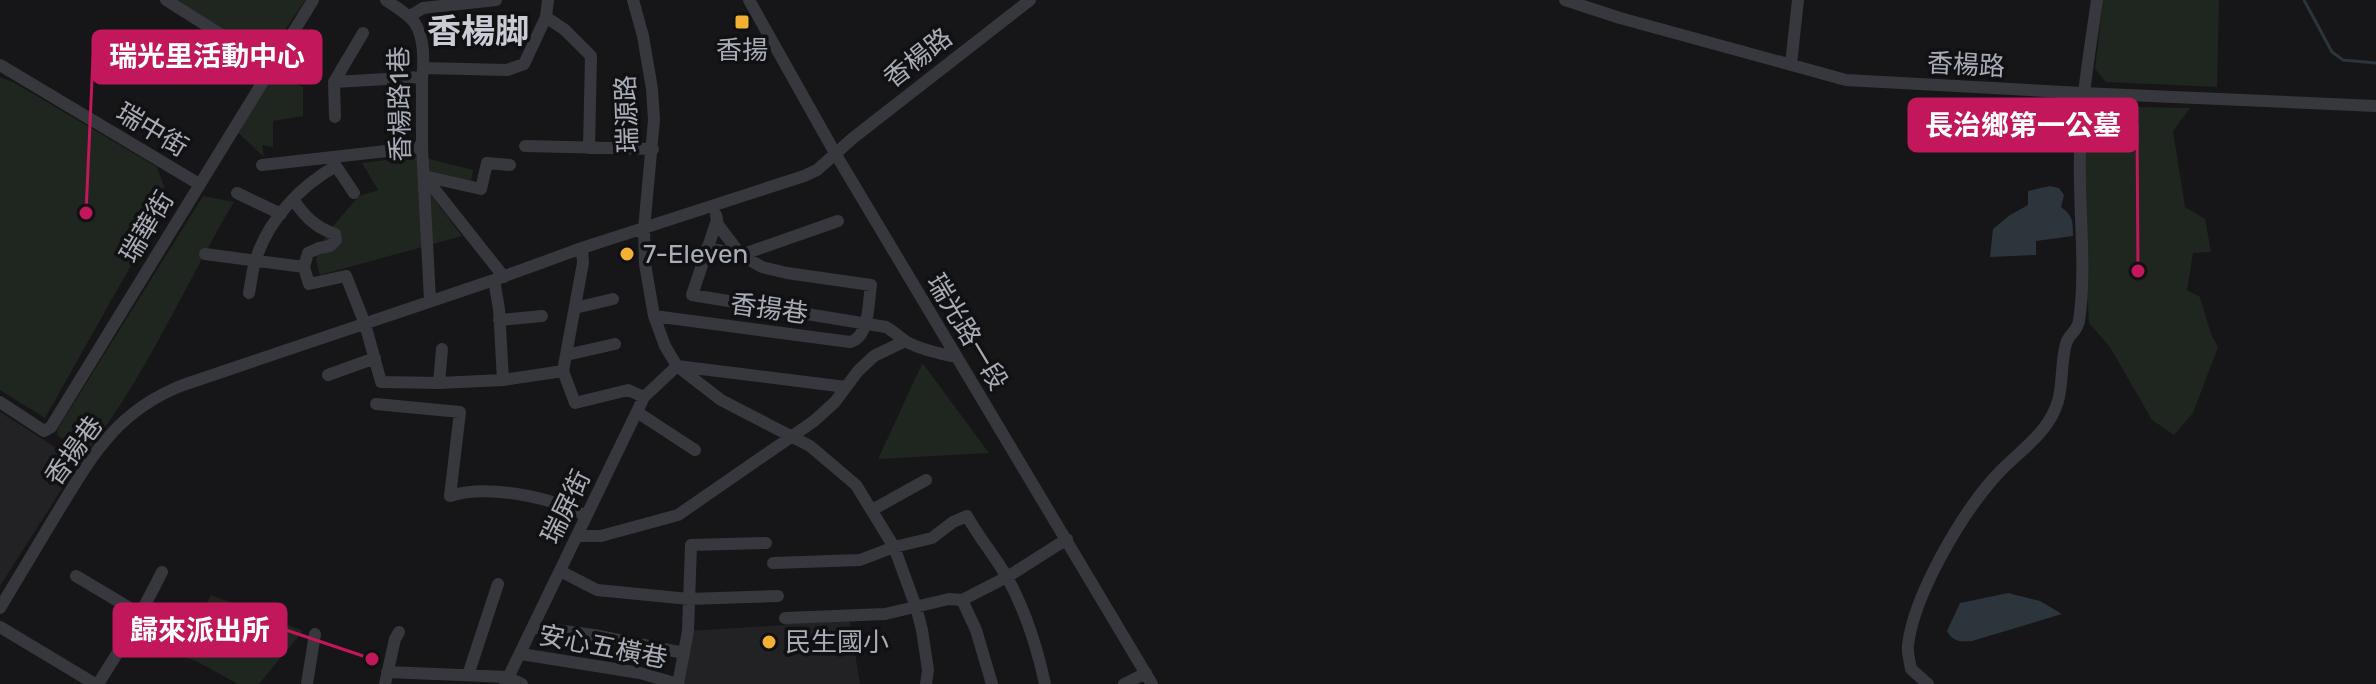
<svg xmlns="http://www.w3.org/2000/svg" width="2376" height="684" viewBox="0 0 2376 684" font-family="Rubik,'Noto Sans TC',sans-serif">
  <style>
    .built { fill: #222225 }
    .green { fill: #1e261f }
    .water { fill: #2c353c }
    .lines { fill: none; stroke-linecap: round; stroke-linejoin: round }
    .stream { stroke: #2c353c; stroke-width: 3 }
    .minor { stroke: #37383d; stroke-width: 12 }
    .poi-dot { fill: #f2b134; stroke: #111113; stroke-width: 3 }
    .labels { text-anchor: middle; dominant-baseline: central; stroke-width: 7; stroke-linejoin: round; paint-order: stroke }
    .poi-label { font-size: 26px; fill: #a8adb8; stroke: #111113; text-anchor: start }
    .street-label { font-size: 26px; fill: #a8adb8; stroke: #111113 }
    .district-label { font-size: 34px; font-weight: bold; fill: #c9ccd4; stroke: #111113 }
    .leader { fill: none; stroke: #c2185b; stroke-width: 3 }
    .callout-dot { fill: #c2185b; stroke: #111113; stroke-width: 3 }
    .callout { fill: #c2185b; stroke: #c2185b; stroke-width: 3 }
    .callout-label { font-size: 28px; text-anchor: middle; font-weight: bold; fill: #fff }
  </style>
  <rect width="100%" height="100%" fill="#161618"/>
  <path class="built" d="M0,412L63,452L77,465L0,586Z
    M849,616L860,684H678L688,631L784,625L785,618Z"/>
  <path class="green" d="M175,0H305L267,57Z
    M2103,0H2219L2217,87L2106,82L2095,69Z
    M272,75L303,87V116L273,121V147L262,145L264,157L237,132Z
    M0,77L13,82L157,167L171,206L139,251L45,418L0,390Z
    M2089,106L2190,108L2173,131L2185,207L2205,219L2211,252L2193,253L2187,290L2200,297L2211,334L2218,347L2193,413L2174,435L2152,420L2110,347L2089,323L2082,204L2085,122Z
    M418,156L473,170L469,192L421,182L462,236L320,275L316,260L319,248L331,228L359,196L378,190L362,163Z
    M203,196L234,202C184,286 146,377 86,453L58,436L57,430Z
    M922,364L924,365L989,453L878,459Z
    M211,595L303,631L259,684H238L196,661L173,653L188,639Z"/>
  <path class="water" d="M2050,186L2059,188L2064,195L2061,207C2073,216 2073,221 2073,236L2036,241V255L1990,257L1993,229L2010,215L2028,205V191Z
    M2008,593L2040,601L2062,614L1972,641C1960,642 1953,642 1947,631L1960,603Z"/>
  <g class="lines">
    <path class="stream" d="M2304,0L2332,52L2343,60L2376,63"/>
    <path class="minor" d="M166,0L271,66
      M386,0C410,17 420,19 423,51C423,60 424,68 422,77V147L430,300
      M633,0L643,36L652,89L654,120L644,229L645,264L654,316L665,346L677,366L721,400L810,446L856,485L894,547L916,607L922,630L928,670L926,684
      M749,0L835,153L1152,684
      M1565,0L1620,18L1846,80L2082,93L2376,106
      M410,16L423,8L496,0
      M546,17L565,30L591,56L589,148
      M1791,64L1798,0
      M0,65L199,184
      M424,68L507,70L524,64L546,17L548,0
      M334,82L422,77
      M335,117L334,82L363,33
      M525,146L653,149
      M262,165L422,147
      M424,176L504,277
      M424,176L481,189L487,163L510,165
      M237,193L281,214
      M293,199C304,216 316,228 335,234L336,240L330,246L319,248L308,253L304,267
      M716,215L718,225L741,255
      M717,220L692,295L886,327C895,332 900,338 907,342C922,350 941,354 957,357
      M582,248L583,263L563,371L575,403L628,390L644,397
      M205,254L304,267L309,284L346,276L365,324L381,382L439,383L503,380L563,371
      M741,255L838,221
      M494,280L499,309L503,380
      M249,293C251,283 252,272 255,262C267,221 300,186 336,166L354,193
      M575,308L613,299
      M654,316L850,342C870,337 868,303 871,285L787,273L762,267L741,255L707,248
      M499,320L542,316
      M566,355L615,344
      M328,375L375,358
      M439,383L442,349
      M0,402L44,431L51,427L313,0
      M376,404L460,412L450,496C488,484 552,497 586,516
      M637,412L695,450
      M872,510L926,480
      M577,536H601L678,515L814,421L835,402L858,371L874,356L905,341
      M773,563L860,560L894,547L932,538L953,522L967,516C979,538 996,557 1008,579C1026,612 1037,647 1045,684
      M560,571L597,590L689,599L778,596
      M76,576L180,638
      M962,600L976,630L992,684
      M0,608C20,575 40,541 60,508C94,452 119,410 183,385L494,280L582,248L804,176L817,170L853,138L1030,0
      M785,618L885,614L949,599L962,600L1007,577L1067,539
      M0,627L95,684
      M533,627L594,635L684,653
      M521,654L640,673L678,684
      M387,672L508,677L522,684
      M468,675L498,584
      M98,684L132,630L162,572
      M307,684L315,634
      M385,684L395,639L399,632
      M505,684L644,397L677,366L846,387
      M678,684L688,631L691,545L766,543
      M1124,684L1146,673
      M1928,684L1911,669C1910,662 1907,653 1908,645C1914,595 1960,517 1993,479C2015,453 2048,436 2058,401C2063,385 2061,355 2067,341C2071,333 2077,331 2079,321C2087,268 2078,205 2080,151C2081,100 2090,50 2097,0"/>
  </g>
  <g class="poi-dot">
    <rect x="734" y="14" width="16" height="16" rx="4"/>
    <circle cx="627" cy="254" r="8"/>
    <circle cx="769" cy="642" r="8"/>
  </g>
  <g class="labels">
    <g class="poi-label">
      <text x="742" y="50" text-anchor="middle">香揚</text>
      <text x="643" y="254">7-Eleven</text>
      <text x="785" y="642">民生國小</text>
    </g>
    <g class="street-label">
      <text transform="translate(918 58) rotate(-38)">香楊路</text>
      <text transform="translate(1966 65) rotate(3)">香楊路</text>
      <text transform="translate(400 104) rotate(-91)">香楊路1巷</text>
      <text transform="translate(627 114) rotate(-92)">瑞源路</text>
      <text transform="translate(152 130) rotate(31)">瑞中街</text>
      <text transform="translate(147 227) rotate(-59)">瑞華街</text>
      <text transform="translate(769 309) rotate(8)">香揚巷</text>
      <text transform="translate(967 332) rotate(59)">瑞光路一段</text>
      <text transform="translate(74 451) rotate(-54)">香揚巷</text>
      <text transform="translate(566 507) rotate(-64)">瑞屏街</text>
      <text transform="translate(603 647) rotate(11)">安心五橫巷</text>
    </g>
    <g class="district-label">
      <text x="478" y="31">香楊脚</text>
    </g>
  </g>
  <path class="leader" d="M86 213L93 57M2138 271L2137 125M372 659L286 630"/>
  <g class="callout-dot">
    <circle cx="86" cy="213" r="8"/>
    <circle cx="2138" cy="271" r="8"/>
    <circle cx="372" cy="659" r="8"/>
  </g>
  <g class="callout">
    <rect x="93" y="31" width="228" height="52" rx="8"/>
    <rect x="1909" y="99" width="228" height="52" rx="8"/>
    <rect x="114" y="604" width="172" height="52" rx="8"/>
  </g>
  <g class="callout-label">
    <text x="207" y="66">瑞光里活動中心</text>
    <text x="2023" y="135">長治鄉第一公墓</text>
    <text x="200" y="640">歸來派出所</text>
  </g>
</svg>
